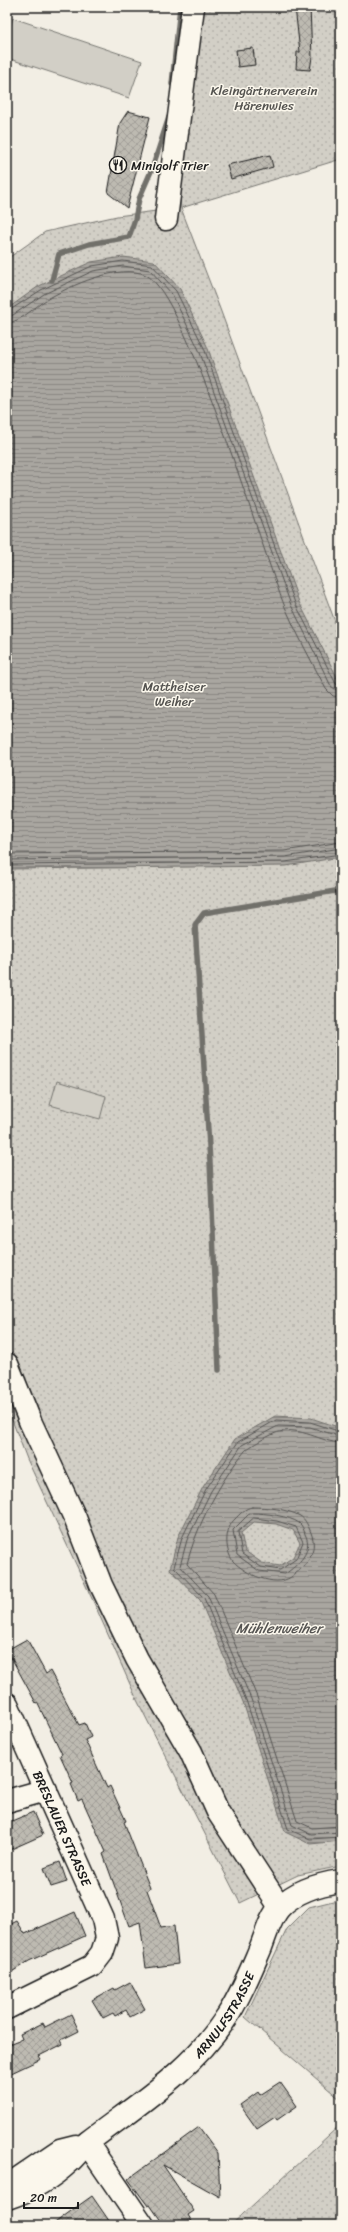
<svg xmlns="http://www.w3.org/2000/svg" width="348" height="2232" viewBox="0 0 348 2232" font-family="Sriracha,sans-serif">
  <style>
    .green { fill: url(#green-dots); stroke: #777671 }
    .pitch { fill: #d2cfc6; stroke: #777671 }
    .water { fill: url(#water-rules); stroke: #716f6b; fill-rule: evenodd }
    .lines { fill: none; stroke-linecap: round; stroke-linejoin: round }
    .shore { stroke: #545351; stroke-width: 1 }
    .stream { stroke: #716f6b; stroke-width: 5.5 }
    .building { fill: url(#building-cross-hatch); stroke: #1c1c1c }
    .minor-casing { stroke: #1c1c1c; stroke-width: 25 }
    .minor { stroke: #fbf7ec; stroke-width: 22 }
    .labels { text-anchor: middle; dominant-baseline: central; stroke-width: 3; stroke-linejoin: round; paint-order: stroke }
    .park-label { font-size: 13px; fill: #53524f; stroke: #fbf7ec }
    .poi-label { font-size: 13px; fill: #1c1c1c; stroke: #fbf7ec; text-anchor: start }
    .street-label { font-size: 13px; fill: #1c1c1c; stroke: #fbf7ec }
    .water-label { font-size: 14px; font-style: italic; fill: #545351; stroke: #fbf7ec }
  </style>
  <defs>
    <pattern id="green-dots" width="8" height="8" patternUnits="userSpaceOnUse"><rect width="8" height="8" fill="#d2cfc6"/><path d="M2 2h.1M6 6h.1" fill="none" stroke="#b4b1aa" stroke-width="1.8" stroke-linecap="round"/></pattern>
    <pattern id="water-rules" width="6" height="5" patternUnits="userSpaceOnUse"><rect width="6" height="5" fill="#a9a6a0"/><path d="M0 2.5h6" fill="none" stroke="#898682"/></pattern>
    <pattern id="building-cross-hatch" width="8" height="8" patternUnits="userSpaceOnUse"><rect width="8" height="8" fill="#bdbab1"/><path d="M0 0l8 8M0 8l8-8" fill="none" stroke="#a29f98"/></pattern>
  </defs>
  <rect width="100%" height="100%" fill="#f2eee4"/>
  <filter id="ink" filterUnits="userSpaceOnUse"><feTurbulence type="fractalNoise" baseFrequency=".025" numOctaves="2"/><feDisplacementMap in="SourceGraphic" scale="8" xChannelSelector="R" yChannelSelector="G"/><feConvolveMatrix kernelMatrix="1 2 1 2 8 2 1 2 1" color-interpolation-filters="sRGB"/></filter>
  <g filter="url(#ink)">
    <path class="green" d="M197,7H341V159L181,208L220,309L341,638V1866L298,1875L240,1903L137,1700L94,1603L27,1459L7,1407V259L45,232L117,216L180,208L186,105Z
      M341,1899V2100L245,2017L287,1929L309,1907Z
      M341,2124V2225H231Z"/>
    <path class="pitch" d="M13,18L142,61L129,98L7,58V37Z
      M57,1081L106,1096L100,1119L50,1105Z"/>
    <path class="water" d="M123,257L154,261L180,289L207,346L299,602L341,685V857L286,866L7,869V309L39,286L91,262Z
      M275,1416L311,1418L341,1428V1841L310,1844L285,1832L243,1702L200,1600L170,1569L178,1537L203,1487L235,1439ZM254,1522L276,1524L293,1530L300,1543L293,1557L280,1566L262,1563L245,1551L241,1533Z"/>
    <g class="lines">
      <path class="shore" d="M7,312L41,290L92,266L123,261L152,265L176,291L204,348L295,603L336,684L341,686
        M7,317L13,315L44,294L93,271L123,266L150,270L172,294L199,350L291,605L331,686L336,690L341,691
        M7,323C21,322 34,307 46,300C69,286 120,263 146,275C186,294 263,554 285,607C297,635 312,662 326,689L333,696L341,697
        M7,854L284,851L341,842
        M7,860L285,857L341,848
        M7,865L285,862L341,854
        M341,1432L310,1422L276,1420L238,1442L206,1489L182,1538L174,1567L204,1598L246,1700L288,1829L310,1839L341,1837
        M341,1437L310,1427L278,1426L242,1445L211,1491L187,1540L180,1566L208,1596L251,1699L292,1825L311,1834L341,1832
        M341,1443C320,1442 301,1426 279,1432C273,1433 248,1447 245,1451C220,1481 196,1527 187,1564L214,1594L257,1697L297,1821L312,1828L341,1826
        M252,1507C267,1507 287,1509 300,1516C305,1519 307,1524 309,1528C320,1550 309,1564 291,1577C275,1588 245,1574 233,1561C224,1549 225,1528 235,1519C240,1514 245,1508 252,1507Z
        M253,1513C264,1513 290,1516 299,1523C302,1525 304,1530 305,1534C314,1551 298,1565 285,1574L259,1571L237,1555L233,1530L248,1515Z
        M254,1518L277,1521L296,1527L303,1542L296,1559L280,1570L261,1567L242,1554L238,1532Z"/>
      <path class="stream" d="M172,84L180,7
        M52,280L59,254L89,244L129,237L135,219L139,199L152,169L169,117
        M219,1370L210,1162L195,925L204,913L341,890"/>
    </g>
    <path class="building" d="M295,7H310L312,57L310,70L296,69L297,52H300Z
      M253,48L255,65L238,67L236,50Z
      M128,111L150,117L127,208L108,193L120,123Z
      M270,155L273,167L231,179L227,165Z
      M27,1639L46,1674L50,1671L79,1725L85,1723L91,1737L85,1740L107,1788L110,1786L126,1821L124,1822L150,1888L147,1890L161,1928L174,1926L178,1964L146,1968L140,1922L129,1926L103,1854L106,1852L82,1799L78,1801L71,1784L73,1783L60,1755L62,1754L37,1702L36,1703L7,1650Z
      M33,1812L43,1835L7,1851V1823Z
      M60,1862L67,1882L51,1887L44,1868Z
      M75,1912L85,1936L29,1961L7,1975V1926L17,1921L25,1934Z
      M130,1982L145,2009L130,2017L126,2010L115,2016L113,2013L103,2018L92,2000L114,1988L115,1990Z
      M71,2014L79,2031L61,2040L63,2044L39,2056L41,2059L7,2075V2045L22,2039L20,2034L43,2023L45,2027Z
      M280,2082L297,2106L277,2120L275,2117L257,2129L240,2105L258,2092L260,2095Z
      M199,2127L218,2153L220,2197L163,2165L194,2211L188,2215L194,2225H164L150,2205L148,2206L128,2179Z
      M92,2196L112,2225H52L71,2211Z"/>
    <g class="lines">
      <defs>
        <g id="minor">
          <path d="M166,219L193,7"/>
          <path d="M7,1364L30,1421L75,1518L101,1585L137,1659L191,1752L218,1812L280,1907"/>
          <path id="s1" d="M7,1704L103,1919L107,1938L102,1953L92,1966L7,2008"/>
          <path d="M7,1801L46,1790"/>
          <path d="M87,2143L143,2225"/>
          <path d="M7,2186L60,2150L76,2146"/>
          <path id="s2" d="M7,2198C29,2191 52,2178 69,2162C76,2156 81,2148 88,2142C139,2103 193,2070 228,2015C242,1993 251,1970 261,1947C266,1934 271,1916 281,1906C296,1891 320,1884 341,1881"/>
        </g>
      </defs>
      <use href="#minor" class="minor-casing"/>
      <use href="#minor" class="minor"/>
    </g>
  </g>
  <defs>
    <symbol id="restaurant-ring" viewBox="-11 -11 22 22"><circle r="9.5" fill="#fbf7ec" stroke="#1c1c1c" stroke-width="1.5"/><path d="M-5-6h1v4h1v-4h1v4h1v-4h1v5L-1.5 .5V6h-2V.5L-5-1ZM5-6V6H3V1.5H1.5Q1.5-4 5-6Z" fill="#1c1c1c"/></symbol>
  </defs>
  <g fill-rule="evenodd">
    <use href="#restaurant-ring" x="108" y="155" width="20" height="20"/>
  </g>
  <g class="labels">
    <g class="park-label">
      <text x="264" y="90">Kleingärtnerverein<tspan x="264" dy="15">Härenwies</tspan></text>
      <text x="174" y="686">Mattheiser<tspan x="174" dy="15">Weiher</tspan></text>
    </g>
    <g class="poi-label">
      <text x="131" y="165">Minigolf Trier</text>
    </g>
    <g class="street-label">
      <text stroke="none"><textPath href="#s1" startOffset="136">BRESLAUER STRASSE</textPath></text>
      <text stroke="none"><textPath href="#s2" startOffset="288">ARNULFSTRASSE</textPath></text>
    </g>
    <g class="water-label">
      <text x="279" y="1628">Mühlenweiher</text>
    </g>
  </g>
  <rect width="348" height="2232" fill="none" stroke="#fbf7ec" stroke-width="24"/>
  <rect x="12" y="12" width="324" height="2208" fill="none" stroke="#1c1c1c" stroke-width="1.5" filter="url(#ink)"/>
  <path d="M24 2202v6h54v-6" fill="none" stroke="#1c1c1c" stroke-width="2"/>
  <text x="30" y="2202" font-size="12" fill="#1c1c1c" stroke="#fbf7ec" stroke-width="3" paint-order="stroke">20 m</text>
</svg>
